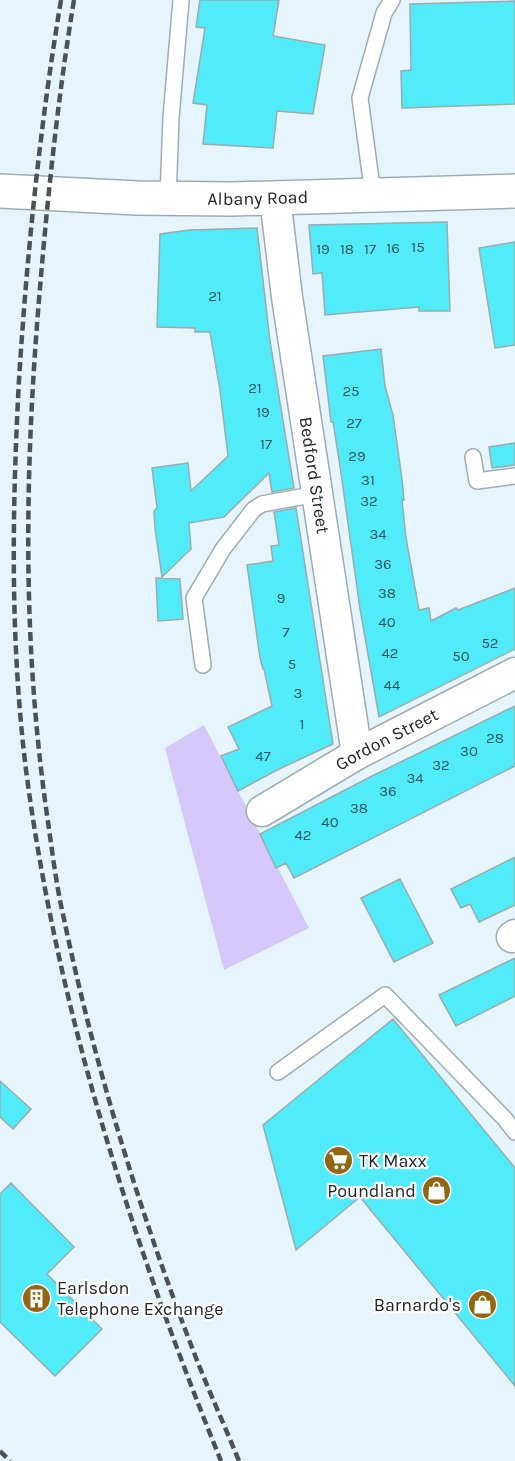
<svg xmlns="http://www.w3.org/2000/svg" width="515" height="1461" viewBox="0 0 515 1461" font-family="Karla,sans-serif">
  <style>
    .green { fill: #d6c8fb }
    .building { fill: #51ebfa; stroke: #9aacad; stroke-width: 1.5 }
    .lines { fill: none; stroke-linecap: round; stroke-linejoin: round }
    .service-casing { stroke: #9facb5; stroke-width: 18 }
    .minor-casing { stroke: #9facb5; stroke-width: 33 }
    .tertiary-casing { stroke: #9facb5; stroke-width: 36 }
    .service { stroke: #fff; stroke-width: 15 }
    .minor { stroke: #fff; stroke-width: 30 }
    .tertiary { stroke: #fff; stroke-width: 33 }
    .rail { stroke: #4b5257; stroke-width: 4.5; stroke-dasharray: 9 4.5; stroke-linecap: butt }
    .labels { text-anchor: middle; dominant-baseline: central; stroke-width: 4.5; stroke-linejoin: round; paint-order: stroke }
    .number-label { font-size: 15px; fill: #2d575e }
    .street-label { font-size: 18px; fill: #21262a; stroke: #fff }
    .poi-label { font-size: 18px; fill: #21262a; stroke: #fff; text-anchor: start }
  </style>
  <rect width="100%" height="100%" fill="#e6f4fe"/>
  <path class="green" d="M204,725L309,928L224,970L165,748Z"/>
  <path class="building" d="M200,0H279L273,36L325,45L313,114L277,111L273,148L203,144L207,105L193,103L205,28L196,27Z
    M515,1V104L402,108L401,71L411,70L410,4Z
    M447,222L450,311H419V307L325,315L322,273L313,274L309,225Z
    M257,228L270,341L294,488L272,492L269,473L224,517L189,523L191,549L162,577L155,528L154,511L157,508L152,468L188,463L191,491L228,456L220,390L210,332H195V328L157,327L160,234L190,230Z
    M515,242V345L495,348L479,248Z
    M381,349L385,386L393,415L402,479L404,500H402L406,538L419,610L429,608L431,621L456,608L458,610L515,588V649L379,717L360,609L340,466L333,422H331L323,356Z
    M515,443V465L492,468L489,447Z
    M296,508L333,744L277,770L238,791L221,756L239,749L228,727L272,706L264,669H263L260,658L247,565L273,561L271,546L279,545L274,512Z
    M156,578L180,579L183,619L158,621Z
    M515,706V766L294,878L286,863L276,868L260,834L372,776Z
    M515,857V905L479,922L470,904L461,908L451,889Z
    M400,879L433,943L394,962L361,898Z
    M515,958V996L456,1026L439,995Z
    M393,1019L515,1168V1386L360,1197L296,1250L263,1125Z
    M0,1081L31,1109L13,1129L0,1117Z
    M11,1183L74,1247L47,1274L102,1329L55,1376L0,1322V1194Z"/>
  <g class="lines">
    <defs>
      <path id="service" d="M373,195L360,98L384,13L392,0
        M168,198L171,118L181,0
        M473,457L477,481L515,476
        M203,665L194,598L223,549L254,509L262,504L317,494
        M278,1072L385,995L505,1119L515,1132"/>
      <g id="minor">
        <path id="s1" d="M275,198L287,297L357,754"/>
        <path id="s2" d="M262,811L357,754L515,673"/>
        <path d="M512,937L515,935"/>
      </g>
      <g id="tertiary">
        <path id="s3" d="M0,191L137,198L233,199L515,191"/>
      </g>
    </defs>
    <use href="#service" class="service-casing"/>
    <use href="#minor" class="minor-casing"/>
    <use href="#tertiary" class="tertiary-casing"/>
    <use href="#service" class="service"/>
    <use href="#minor" class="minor"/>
    <use href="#tertiary" class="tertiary"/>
    <path class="rail" d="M61,0C40,126 27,253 19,380C12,510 10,640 26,770C57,1008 131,1239 221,1461
      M74,0C59,91 49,183 41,276C25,458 21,633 47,815C52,849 56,885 64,919C94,1063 140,1213 193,1350C207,1387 224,1424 239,1461
      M0,1451L10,1461"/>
  </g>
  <defs>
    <symbol id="supermarket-disc" viewBox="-11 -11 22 22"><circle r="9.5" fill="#916710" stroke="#fff"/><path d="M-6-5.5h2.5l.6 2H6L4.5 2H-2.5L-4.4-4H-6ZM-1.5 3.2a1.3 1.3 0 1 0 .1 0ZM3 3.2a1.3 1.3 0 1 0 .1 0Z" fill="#fff"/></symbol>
    <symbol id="shop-disc" viewBox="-11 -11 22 22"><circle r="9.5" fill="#916710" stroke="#fff"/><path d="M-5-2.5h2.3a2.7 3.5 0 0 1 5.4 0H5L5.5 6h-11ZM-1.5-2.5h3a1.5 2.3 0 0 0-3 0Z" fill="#fff"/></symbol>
    <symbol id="building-disc" viewBox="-11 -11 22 22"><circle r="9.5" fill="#916710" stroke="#fff"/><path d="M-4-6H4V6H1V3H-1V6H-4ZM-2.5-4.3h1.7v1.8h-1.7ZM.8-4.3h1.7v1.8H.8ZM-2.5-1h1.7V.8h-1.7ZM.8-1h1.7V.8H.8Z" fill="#fff"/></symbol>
  </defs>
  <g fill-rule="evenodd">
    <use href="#supermarket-disc" x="322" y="1144" width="33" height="33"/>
    <use href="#shop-disc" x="420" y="1174" width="33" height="33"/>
    <use href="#building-disc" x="20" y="1282" width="33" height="33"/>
    <use href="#shop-disc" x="466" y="1288" width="33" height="33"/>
  </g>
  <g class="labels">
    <g class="number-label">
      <text x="418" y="247">15</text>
      <text x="393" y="248">16</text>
      <text x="323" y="249">19</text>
      <text x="347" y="249">18</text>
      <text x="370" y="249">17</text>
      <text x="215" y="296">21</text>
      <text x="255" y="388">21</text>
      <text x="351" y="391">25</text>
      <text x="263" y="412">19</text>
      <text x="354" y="423">27</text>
      <text x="266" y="444">17</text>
      <text x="357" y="456">29</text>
      <text x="368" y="480">31</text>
      <text x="369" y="501">32</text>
      <text x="378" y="534">34</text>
      <text x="383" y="564">36</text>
      <text x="387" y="593">38</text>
      <text x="281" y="598">9</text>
      <text x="387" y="622">40</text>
      <text x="286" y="632">7</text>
      <text x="490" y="643">52</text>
      <text x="390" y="653">42</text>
      <text x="461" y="656">50</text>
      <text x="292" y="664">5</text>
      <text x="392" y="685">44</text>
      <text x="298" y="693">3</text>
      <text x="302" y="724">1</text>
      <text x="495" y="738">28</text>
      <text x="469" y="751">30</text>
      <text x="263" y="756">47</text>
      <text x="441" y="765">32</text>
      <text x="415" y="778">34</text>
      <text x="388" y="791">36</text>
      <text x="359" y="808">38</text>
      <text x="330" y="822">40</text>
      <text x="303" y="835">42</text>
    </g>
    <g class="street-label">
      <text stroke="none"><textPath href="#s3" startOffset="258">Albany Road</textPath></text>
      <text stroke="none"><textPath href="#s1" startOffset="280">Bedford Street</textPath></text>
      <text stroke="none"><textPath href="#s2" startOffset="144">Gordon Street</textPath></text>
    </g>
    <g class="poi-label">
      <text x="359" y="1161">TK Maxx</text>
      <text x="416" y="1191" text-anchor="end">Poundland</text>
      <text x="57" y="1288">Earlsdon<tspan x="57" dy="21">Telephone Exchange</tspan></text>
      <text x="461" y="1305" text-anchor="end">Barnardo's</text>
    </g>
  </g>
</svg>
